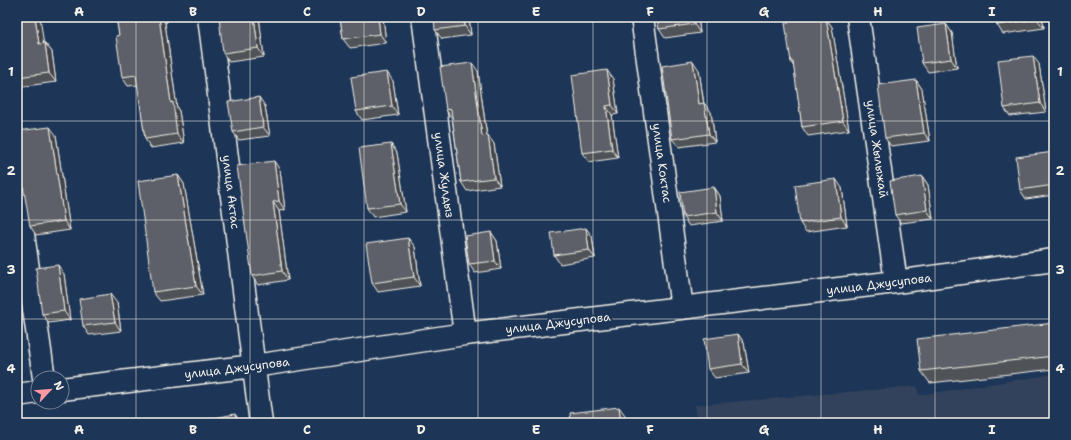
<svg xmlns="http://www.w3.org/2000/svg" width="1071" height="440" viewBox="0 0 1071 440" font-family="'Shantell Sans',sans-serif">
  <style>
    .built { fill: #30425c }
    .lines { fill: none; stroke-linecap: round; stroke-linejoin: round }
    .street-casing { stroke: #f4f1e8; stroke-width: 25 }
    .street { stroke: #1d3557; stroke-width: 22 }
    .wall { fill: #505359; stroke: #f4f1e8 }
    .shaded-wall { fill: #414349; stroke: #f4f1e8 }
    .building { fill: #5d6068; stroke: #f4f1e8 }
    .grid { fill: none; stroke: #f4f1e8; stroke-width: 1; stroke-opacity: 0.55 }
    .labels { text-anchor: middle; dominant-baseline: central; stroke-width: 4; stroke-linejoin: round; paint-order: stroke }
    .street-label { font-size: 12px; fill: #f4f1e8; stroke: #1d3557 }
    .neatline { fill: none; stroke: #f4f1e8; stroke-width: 1.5 }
    .grid-label { font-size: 13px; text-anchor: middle; font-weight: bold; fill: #f4f1e8 }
  </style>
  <rect width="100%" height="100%" fill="#1d3557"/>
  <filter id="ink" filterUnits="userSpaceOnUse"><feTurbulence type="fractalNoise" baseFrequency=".025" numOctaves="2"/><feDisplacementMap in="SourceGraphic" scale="8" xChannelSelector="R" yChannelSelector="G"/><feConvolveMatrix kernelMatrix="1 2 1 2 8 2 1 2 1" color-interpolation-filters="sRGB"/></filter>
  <g filter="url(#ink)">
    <path class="built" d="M1054,374V423H698L695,405L917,386L919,395Z"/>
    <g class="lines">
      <defs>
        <path id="street" d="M209,17L261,423
          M423,17L465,334
          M642,17L682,308
          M858,17L896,282
          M17,193L44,378
          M62,389L254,366L465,334L896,282L1054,260
          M17,395L38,392"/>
      </defs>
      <use href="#street" class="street-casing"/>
      <use href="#street" class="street"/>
    </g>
    <path class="wall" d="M17,17L43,43H45L52,52L56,82L18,87L17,85Z
      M116,17H167V22L165,23L177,108L179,111L184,143L151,148L145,139L138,85L128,86L122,77L119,35Z
      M259,17L264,57L229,62L223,53Z
      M340,17H383L386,43L350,48L343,39Z
      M469,17L471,35L442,39L435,30Z
      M548,17H560L549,18Z
      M657,17H698L700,33L665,38L659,29Z
      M788,17H825L832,27L849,130L808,136L802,127L794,67L791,62Z
      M995,17H1042L1044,28L1003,34L997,25Z
      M946,24L952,33L957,68L928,72L922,63Z
      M1039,64L1046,112L1010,116L1004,108Z
      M699,70L704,104L711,112L715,142L679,147L672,139Z
      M478,71L487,136L494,144L500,186L467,191L461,182L452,118L446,110Z
      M613,79L618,114L612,115L618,158L589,162L582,153Z
      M916,80L922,89L930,141L891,146L885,138Z
      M393,81L398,115L362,120L356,111Z
      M265,106L270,136L239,140L233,132Z
      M56,135L70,230L36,235L30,226Z
      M391,144L397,153L406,212L373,217L367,208Z
      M1054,152V195L1026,199L1020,190Z
      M280,170L285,210L279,211L288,280L258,285L252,276Z
      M178,175L184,184L203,295L160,301L153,292Z
      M922,176L928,185L933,219L901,223L895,215Z
      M714,187L720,196L723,221L689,226L683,217Z
      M842,188L847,226L806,232L800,223Z
      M491,232L497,241L501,269L475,273L469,264Z
      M592,236L595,258L560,264L554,255Z
      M408,238L415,247L420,286L378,292L372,283Z
      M64,274L70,320L49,323L42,314Z
      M117,303L121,331L89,335L83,326Z
      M1054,323V369L930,383L921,371Z
      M738,334L744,343L749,373L715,378L708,369Z"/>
    <path class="shaded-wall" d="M35,17H40L45,53L39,44Z
      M159,17H161L165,23L177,108L179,111L184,143L177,134L171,103Z
      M164,17H167V22Z
      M254,17H259L264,57L258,48Z
      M378,17H383L386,43L380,34Z
      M464,17H469L471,35L465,26Z
      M693,17H698L700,33L694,24Z
      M1037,17H1042L1044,28L1037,19Z
      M826,18L832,27L849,130L843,121Z
      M946,24L952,33L957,68L951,59Z
      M45,43L52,52L56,82L49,73Z
      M1033,56L1039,64L1046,112L1040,103Z
      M693,61L699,70L705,113L699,104Z
      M472,63L478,71L488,145L482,136Z
      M607,70L613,79L618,114L612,105Z
      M387,72L393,81L398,115L392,106Z
      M916,80L922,89L930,141L924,133Z
      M259,97L265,106L270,136L263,127Z
      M704,103L711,112L715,142L709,134Z
      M606,106L612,115L618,158L612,149Z
      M50,127L56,135L70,230L64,221Z
      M488,135L494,144L500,186L494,178Z
      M391,144L397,153L406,212L400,204Z
      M274,161L280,170L285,210L279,201Z
      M178,175L184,184L203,295L196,286Z
      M922,176L928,185L933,219L927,210Z
      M836,179L842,188L847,226L841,217Z
      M714,187L720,196L723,221L717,212Z
      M273,202L279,211L288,280L282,271Z
      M586,228L592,236L595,258L589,250Z
      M491,232L497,241L501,269L495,261Z
      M408,238L415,247L420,286L414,277Z
      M58,265L64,274L70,320L64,311Z
      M110,294L117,303L121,331L115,322Z
      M738,334L744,343L749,373L742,364Z
      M619,407L625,415L626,423H621Z
      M235,414L241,423H237Z"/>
    <path class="building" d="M17,17H35L39,44L45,43L49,73L17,77Z
      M116,17H159L171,103L173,102L177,134L145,139L136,75L122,77L116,36L119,35Z
      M219,17H254L258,48L223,53Z
      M340,17H378L380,34L343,39Z
      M434,17H464L465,26L435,30Z
      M657,17H693L694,24L659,29Z
      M788,17H820V19L826,18L843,121L802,127L793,62H791L785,23H789Z
      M995,17H1037V19L997,25Z
      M946,24L951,59L922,63L917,28Z
      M1033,56L1040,103L1004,108L998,60Z
      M693,61L699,104L704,103L709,134L672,139L662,66Z
      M472,63L482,136L488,135L494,178L461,182L451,109L446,110L440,67Z
      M607,70L612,105L606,106L612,149L582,153L572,75Z
      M387,72L392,106L356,111L351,77Z
      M916,80L924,133L885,138L878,85Z
      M259,97L263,127L233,132L228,102Z
      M50,127L64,221L30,226L17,150V131Z
      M391,144L400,204L367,208L359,148Z
      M1054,152V185L1020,190L1016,157Z
      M274,161L279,201L273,202L282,271L252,276L237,166Z
      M178,175L196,286L153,292L138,181Z
      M922,176L927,210L895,215L890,181Z
      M836,179L841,217L800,223L795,185Z
      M714,187L717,212L683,217L680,192Z
      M586,228L589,250L554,255L551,233Z
      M491,232L495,261L469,264L465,236Z
      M408,238L414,277L372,283L366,244Z
      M58,265L64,311L42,314L36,268Z
      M110,294L115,322L83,326L79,299Z
      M1054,323V356L921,371L917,339Z
      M738,334L742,364L708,369L704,339Z
      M619,407L621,423H553L571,421L570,413Z
      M235,414L237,423H188Z"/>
  </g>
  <path class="grid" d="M136,17V423M250,17V423M364,17V423M478,17V423M593,17V423M707,17V423M821,17V423M935,17V423M17,121H1054M17,220H1054M17,319H1054"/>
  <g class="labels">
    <g class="street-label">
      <text transform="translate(877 149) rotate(82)">улица Жылыжай</text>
      <text transform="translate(662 163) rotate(82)">улица Коктас</text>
      <text transform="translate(444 175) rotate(82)">улица Жулдыз</text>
      <text transform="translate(231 192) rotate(83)">улица Актас</text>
      <text transform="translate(879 284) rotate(-7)">улица Джусупова</text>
      <text transform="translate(558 323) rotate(-7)">улица Джусупова</text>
      <text transform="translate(237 368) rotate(-7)">улица Джусупова</text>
    </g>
  </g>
  <rect width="1071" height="440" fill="none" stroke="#1d3557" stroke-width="44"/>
  <g transform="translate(50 390) rotate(64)"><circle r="19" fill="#1d3557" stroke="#738091"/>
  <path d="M0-3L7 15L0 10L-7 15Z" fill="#ff9aa2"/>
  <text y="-6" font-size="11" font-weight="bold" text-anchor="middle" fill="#f4f1e8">N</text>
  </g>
  <rect x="22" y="22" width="1027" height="396" class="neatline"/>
  <g class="grid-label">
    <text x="79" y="16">A</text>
    <text x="193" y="16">B</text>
    <text x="307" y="16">C</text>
    <text x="421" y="16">D</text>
    <text x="536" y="16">E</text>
    <text x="650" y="16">F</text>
    <text x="764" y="16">G</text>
    <text x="878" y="16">H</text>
    <text x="992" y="16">I</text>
    <text x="11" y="76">1</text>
    <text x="1060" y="76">1</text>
    <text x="11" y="175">2</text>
    <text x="1060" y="175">2</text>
    <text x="11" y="274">3</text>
    <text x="1060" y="274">3</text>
    <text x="11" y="373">4</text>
    <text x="1060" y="373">4</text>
    <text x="79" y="434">A</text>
    <text x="193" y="434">B</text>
    <text x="307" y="434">C</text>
    <text x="421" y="434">D</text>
    <text x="536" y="434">E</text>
    <text x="650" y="434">F</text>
    <text x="764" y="434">G</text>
    <text x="878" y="434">H</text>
    <text x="992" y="434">I</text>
  </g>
</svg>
